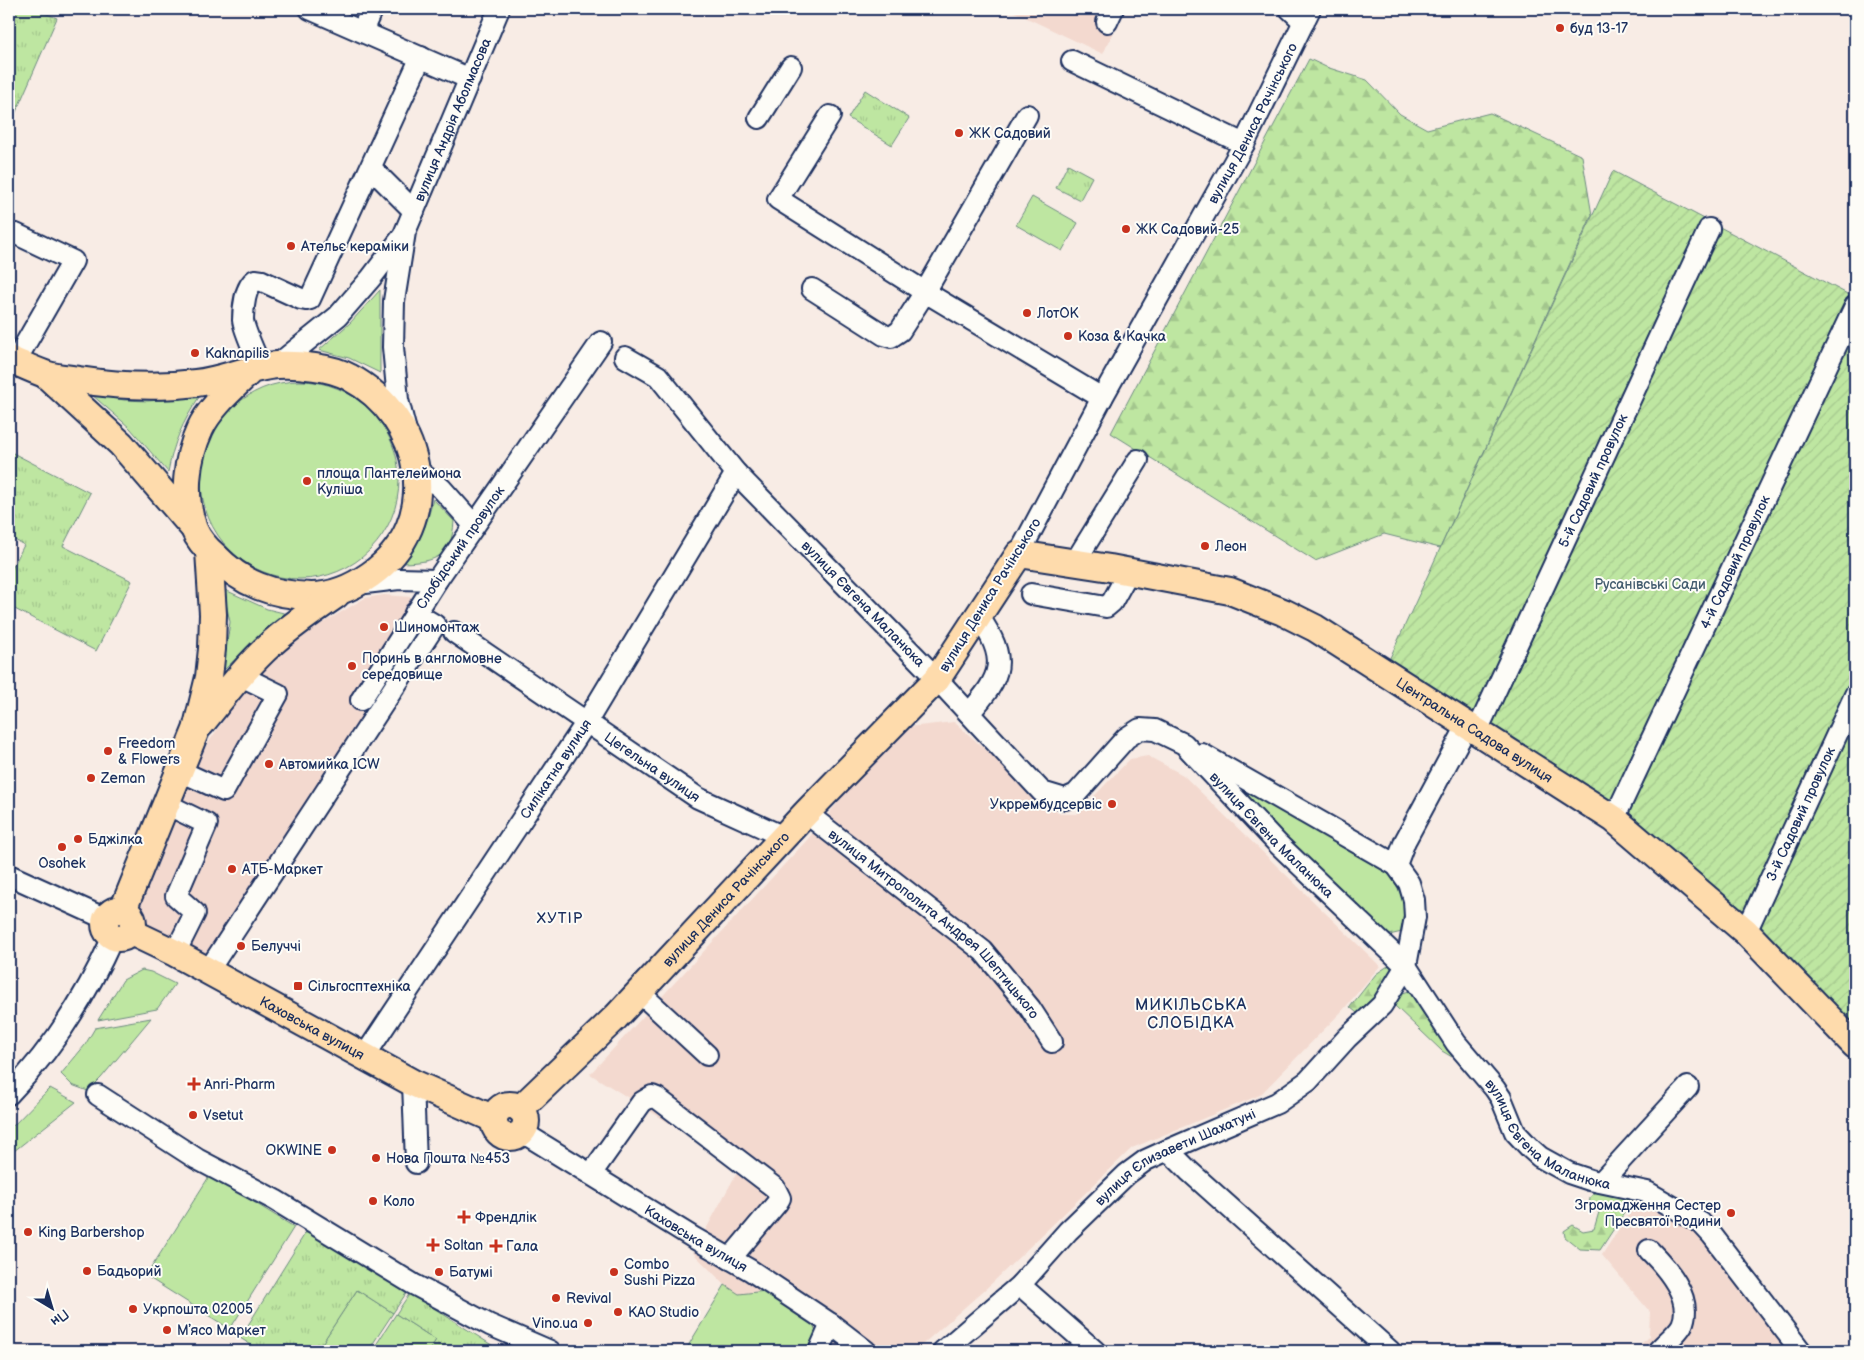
<svg xmlns="http://www.w3.org/2000/svg" width="1864" height="1360" viewBox="0 0 1864 1360" font-family="'Balsamiq Sans',sans-serif">
  <style>
    .built { fill: #f3d9cf }
    .grass { fill: #bee6a1; stroke: #6c8a80 }
    .forest { fill: url(#forest-firs); stroke: #6c8a80 }
    .park { fill: url(#park-tufts); stroke: #6c8a80 }
    .garden { fill: url(#garden-furrows); stroke: #6c8a80 }
    .lines { fill: none; stroke-linecap: round; stroke-linejoin: round }
    .minor-casing { stroke: #1b2f5e; stroke-width: 24 }
    .major-casing { stroke: #1b2f5e; stroke-width: 30 }
    .minor { stroke: #fdfcf7; stroke-width: 20 }
    .major { stroke: #fedbac; stroke-width: 26 }
    .poi-dot { fill: #c8321e; stroke: #fdfcf7; stroke-width: 2 }
    .labels { text-anchor: middle; dominant-baseline: central; stroke-width: 4; stroke-linejoin: round; paint-order: stroke }
    .poi-label { font-size: 14px; fill: #1b2f5e; stroke: #fdfcf7; text-anchor: start }
    .street-label { font-size: 14px; fill: #1b2f5e; stroke: #fdfcf7 }
    .park-label { font-size: 14px; fill: #445d6f; stroke: #fdfcf7 }
    .neighbourhood-label { font-size: 15px; letter-spacing: 1px; fill: #1b2f5e; stroke: #fdfcf7 }
    .quarter-label { font-size: 16px; letter-spacing: 1px; fill: #1b2f5e; stroke: #fdfcf7 }
  </style>
  <defs>
    <pattern id="forest-firs" width="22" height="20" patternUnits="userSpaceOnUse" patternTransform="scale(1.25)"><rect width="22" height="20" fill="#bee6a1"/><path d="M5 1l3.5 6h-7zM16 11l3.5 6h-7z" fill="#a3c68d"/></pattern>
    <pattern id="park-tufts" width="24" height="20" patternUnits="userSpaceOnUse" patternTransform="scale(1.25)"><rect width="24" height="20" fill="#bee6a1"/><path d="M3 7l-1-3M5 7V3M7 7l1-3M15 17l-1-3M17 17v-4M19 17l1-3" fill="none" stroke="#a3c68d"/></pattern>
    <pattern id="garden-furrows" width="10" height="10" patternUnits="userSpaceOnUse" patternTransform="scale(1.25)"><rect width="10" height="10" fill="#bee6a1"/><path d="M-1 1l2-2M0 10L10 0M9 11l2-2" fill="none" stroke="#a3c68d"/></pattern>
  </defs>
  <rect width="100%" height="100%" fill="#f8ece5"/>
  <filter id="ink" filterUnits="userSpaceOnUse"><feTurbulence type="fractalNoise" baseFrequency=".02" numOctaves="2"/><feDisplacementMap in="SourceGraphic" scale="10" xChannelSelector="R" yChannelSelector="G"/><feConvolveMatrix kernelMatrix="1 2 1 2 8 2 1 2 1" color-interpolation-filters="sRGB"/></filter>
  <g filter="url(#ink)">
    <path class="built" d="M1008,9H1124L1103,54Z
      M384,595L411,597L434,607L207,960L153,932L139,913L137,898L197,759L245,689L271,659L316,627L365,598Z
      M954,722L1060,814H1077L1130,759L1148,756L1183,775L1380,966L1343,1010L1260,1095L1132,1148L991,1284L915,1351H685L725,1285L693,1253L740,1167L590,1074L807,840L864,771L909,727Z
      M1647,1192L1701,1223L1801,1351H1634L1649,1336L1650,1312L1602,1255L1635,1204Z"/>
    <path class="grass" d="M1032,197L1078,223L1062,251L1016,225Z
      M380,290V373L349,358L319,350L350,323Z
      M201 480a99 99 0 1 1 198 0a99 99 0 1 1-198 0Z
      M91,394L124,400L148,401L199,397C182,424 174,441 168,472L130,428Z
      M433,499L454,521C452,557 436,562 403,563C420,542 427,525 433,499Z
      M223,589L267,609L288,614L258,637L223,671L230,622Z
      M1216,767L1389,872C1402,895 1408,904 1402,932L1389,935L1375,928Z
      M142,970L151,972L175,984L157,1009L98,1020L123,980Z
      M151,1018L101,1078L88,1091L72,1085L61,1074L85,1045L95,1028Z
      M50,1088L76,1102L9,1155V1130Z
      M210,1175L294,1227L230,1329L146,1276Z
      M725,1285L739,1294L766,1291L812,1323L817,1334L809,1351H685Z
      M357,1290L393,1313L368,1351H317Z
      M396,1314L436,1340L429,1351H372Z"/>
    <path class="forest" d="M1309,59L1326,67L1367,80L1400,114L1427,129L1490,113L1582,156L1592,215L1440,548L1384,534L1315,561L1111,433Z
      M1391,964L1395,972L1370,1006L1357,1013L1350,1007L1376,974Z
      M1412,990L1456,1052L1452,1057L1442,1051L1395,1006L1397,995Z
      M1607,1188L1634,1198L1600,1250L1580,1249L1565,1237L1564,1231L1573,1225L1583,1231L1594,1229L1599,1212L1589,1205L1590,1197L1596,1192Z"/>
    <path class="park" d="M9,9H35L57,18L9,128Z
      M865,90L909,118L892,145L848,118Z
      M1068,164L1092,177L1080,200L1056,188Z
      M9,451L90,493L63,546L132,581L96,651L9,606V575L24,545L9,537Z
      M306,1232L407,1292L393,1313L357,1290L317,1351H261L240,1338Z
      M410,1293L501,1351H429L436,1340L396,1314Z"/>
    <path class="garden" d="M1613,171L1855,298V1033L1747,922L1389,660Z"/>
    <g class="lines">
      <defs>
        <g id="minor">
          <path d="M310,9L470,79"/>
          <path d="M1290,9L1304,22"/>
          <path d="M1107,22L1113,9"/>
          <path d="M362,31L372,9"/>
          <path d="M1072,61L1244,144"/>
          <path d="M830,116L778,199L925,292L1027,115"/>
          <path d="M759,118L791,67"/>
          <path d="M371,168L414,211"/>
          <path d="M812,289L884,335L891,337L900,331L925,292L1102,398"/>
          <path id="s1" d="M625,357L658,376L736,473L937,679L1042,792L1065,799L1076,794L1126,738L1140,729L1155,730L1184,744L1278,844L1406,966L1456,1043L1495,1089L1501,1098L1515,1132L1531,1149L1540,1157L1569,1173L1590,1180L1647,1192L1701,1223L1712,1235L1801,1351"/>
          <path d="M15,362L73,261L16,234"/>
          <path d="M277,365L338,316L371,278L403,236"/>
          <path d="M261,368C257,357 244,331 243,320C243,308 245,287 255,280L262,281L301,299L306,300L310,299L421,57"/>
          <path id="s2" d="M405,427L398,400L393,347L394,301L405,232L499,9"/>
          <path d="M417,470L441,488L474,525"/>
          <path id="s3" d="M1019,554L1102,398L1244,144L1310,9"/>
          <path d="M1075,562L1138,460"/>
          <path d="M357,584L399,579L437,580"/>
          <path d="M1031,594L1106,607L1112,602L1129,571"/>
          <path id="s4" d="M454,632L698,798L784,837"/>
          <path id="s5" d="M361,700L437,580L601,342"/>
          <path d="M969,713C1003,676 1008,659 979,617"/>
          <path id="s6" d="M1477,731L1709,229"/>
          <path d="M1202,754L1396,865"/>
          <path d="M180,771L224,791L278,694L241,676"/>
          <path d="M166,804L207,824L176,896L195,913L175,953"/>
          <path id="s7" d="M806,813L983,951L1030,1008L1052,1042"/>
          <path id="s8" d="M1614,819L1855,306"/>
          <path d="M9,875L106,919"/>
          <path id="s9" d="M1746,932L1855,695"/>
          <path d="M208,971L435,625L415,613"/>
          <path d="M639,992L707,1055"/>
          <path id="s10" d="M364,1057L586,723L736,473"/>
          <path d="M413,1083L416,1163"/>
          <path d="M9,1094C54,1048 87,995 113,937"/>
          <path d="M98,1095L197,1159L275,1200L413,1284L490,1325L550,1351"/>
          <path id="s11" d="M522,1132L694,1238L750,1270L831,1324L866,1351"/>
          <path d="M1168,1150L1189,1171L1390,1351"/>
          <path d="M591,1174L642,1102L652,1096L657,1098L775,1188L780,1198L777,1203L730,1259"/>
          <path d="M1601,1182L1688,1087"/>
          <path d="M1649,1250C1666,1267 1694,1298 1682,1325C1677,1334 1665,1343 1658,1351"/>
          <path d="M1020,1285L1095,1351"/>
          <path d="M819,1351L831,1324"/>
          <path id="s12" d="M943,1351L1020,1285L1068,1231L1127,1174L1146,1160L1168,1150L1277,1103L1308,1081L1347,1038L1382,1005L1406,966L1415,917L1414,900L1409,883L1396,865L1405,841L1467,726"/>
        </g>
        <g id="major">
          <path d="M9,359C21,364 33,370 45,374C56,378 68,378 79,380C118,386 157,388 196,383C223,380 250,367 277,365C298,364 331,367 349,377C425,417 445,523 370,575C353,587 333,596 311,596C272,595 242,584 215,556C207,549 198,539 194,529C182,497 186,459 200,429C210,407 234,387 251,370"/>
          <path d="M46,375L121,444L191,525"/>
          <path d="M201,724C223,697 245,667 272,643C292,625 314,610 336,595"/>
          <circle cx="119" cy="924" r="14"/>
          <path d="M123,910L196,730L209,677L212,649L213,614L209,551"/>
          <path id="s13" d="M131,932L175,953L413,1083L494,1119"/>
          <circle cx="510" cy="1121" r="16"/>
          <path id="s14" d="M520,1109L616,1017L806,813L937,679L1019,554L1110,568L1230,591L1283,612L1315,628L1614,819L1746,932L1855,1045"/>
        </g>
      </defs>
      <use href="#minor" class="minor-casing"/>
      <use href="#major" class="major-casing"/>
      <use href="#minor" class="minor"/>
      <use href="#major" class="major"/>
    </g>
  </g>
  <g class="poi-dot">
    <circle cx="1560" cy="28" r="5"/>
    <circle cx="959" cy="133" r="5"/>
    <circle cx="1126" cy="229" r="5"/>
    <circle cx="291" cy="246" r="5"/>
    <circle cx="1027" cy="313" r="5"/>
    <circle cx="1068" cy="336" r="5"/>
    <circle cx="195" cy="353" r="5"/>
    <circle cx="307" cy="481" r="5"/>
    <circle cx="1205" cy="546" r="5"/>
    <circle cx="384" cy="627" r="5"/>
    <circle cx="352" cy="666" r="5"/>
    <circle cx="108" cy="751" r="5"/>
    <circle cx="269" cy="764" r="5"/>
    <circle cx="91" cy="778" r="5"/>
    <circle cx="1112" cy="804" r="5"/>
    <circle cx="78" cy="839" r="5"/>
    <circle cx="62" cy="847" r="5"/>
    <circle cx="232" cy="869" r="5"/>
    <circle cx="241" cy="946" r="5"/>
    <rect x="293" y="981" width="10" height="10" rx="2.5"/>
    <path d="M191.5 1076.5h5v5h5v5h-5v5h-5v-5h-5v-5h5z"/>
    <circle cx="193" cy="1115" r="5"/>
    <circle cx="332" cy="1150" r="5"/>
    <circle cx="376" cy="1158" r="5"/>
    <circle cx="373" cy="1201" r="5"/>
    <circle cx="1731" cy="1213" r="5"/>
    <path d="M461.5 1209.5h5v5h5v5h-5v5h-5v-5h-5v-5h5z"/>
    <circle cx="28" cy="1232" r="5"/>
    <path d="M430.5 1237.5h5v5h5v5h-5v5h-5v-5h-5v-5h5z"/>
    <path d="M493.5 1238.5h5v5h5v5h-5v5h-5v-5h-5v-5h5z"/>
    <circle cx="87" cy="1271" r="5"/>
    <circle cx="439" cy="1272" r="5"/>
    <circle cx="614" cy="1272" r="5"/>
    <circle cx="556" cy="1298" r="5"/>
    <circle cx="133" cy="1309" r="5"/>
    <circle cx="618" cy="1312" r="5"/>
    <circle cx="588" cy="1323" r="5"/>
    <circle cx="167" cy="1330" r="5"/>
  </g>
  <g class="labels">
    <g class="poi-label">
      <text x="1570" y="28">буд 13-17</text>
      <text x="969" y="133">ЖК Садовий</text>
      <text x="1136" y="229">ЖК Садовий-25</text>
      <text x="301" y="246">Ательє кераміки</text>
      <text x="1037" y="313">ЛотОК</text>
      <text x="1078" y="336">Коза &amp; Качка</text>
      <text x="205" y="353">Kaknapilis</text>
      <text x="317" y="473">площа Пантелеймона<tspan x="317" dy="16">Куліша</tspan></text>
      <text x="1215" y="546">Леон</text>
      <text x="394" y="627">Шиномонтаж</text>
      <text x="362" y="658">Поринь в англомовне<tspan x="362" dy="16">середовище</tspan></text>
      <text x="118" y="743">Freedom<tspan x="118" dy="16">&amp; Flowers</tspan></text>
      <text x="279" y="764">Автомийка ICW</text>
      <text x="101" y="778">Zeman</text>
      <text x="1102" y="804" text-anchor="end">Укррембудсервіс</text>
      <text x="88" y="839">Бджілка</text>
      <text x="62" y="863" text-anchor="middle">Оsоhek</text>
      <text x="242" y="869">АТБ-Маркет</text>
      <text x="251" y="946">Белуччі</text>
      <text x="308" y="986">Сільгосптехніка</text>
      <text x="204" y="1084">Anri-Pharm</text>
      <text x="203" y="1115">Vsetut</text>
      <text x="322" y="1150" text-anchor="end">OKWINE</text>
      <text x="386" y="1158">Нова Пошта №453</text>
      <text x="383" y="1201">Коло</text>
      <text x="1721" y="1205" text-anchor="end">Згромадження Сестер<tspan x="1721" dy="16">Пресвятої Родини</tspan></text>
      <text x="475" y="1217">Френдлік</text>
      <text x="38" y="1232">King Barbershop</text>
      <text x="444" y="1245">Soltan</text>
      <text x="506" y="1246">Гала</text>
      <text x="624" y="1264">Combo<tspan x="624" dy="16">Sushi Pizza</tspan></text>
      <text x="97" y="1271">Бадьорий</text>
      <text x="449" y="1272">Батумі</text>
      <text x="566" y="1298">Revival</text>
      <text x="143" y="1309">Укрпошта 02005</text>
      <text x="628" y="1312">KAO Studio</text>
      <text x="578" y="1323" text-anchor="end">Vino.ua</text>
      <text x="177" y="1330">Мʼясо Маркет</text>
    </g>
    <g class="street-label">
      <text stroke="none"><textPath href="#s2" startOffset="319">вулиця Андрія Аболмасова</textPath></text>
      <text stroke="none"><textPath href="#s3" startOffset="490">вулиця Дениса Рачінського</textPath></text>
      <text stroke="none"><textPath href="#s6" startOffset="276">5-й Садовий провулок</textPath></text>
      <text stroke="none"><textPath href="#s5" startOffset="182">Слобідський провулок</textPath></text>
      <text stroke="none"><textPath href="#s8" startOffset="284">4-й Садовий провулок</textPath></text>
      <text transform="translate(990 595) rotate(-58)">вулиця Дениса Рачінського</text>
      <text stroke="none"><textPath href="#s1" startOffset="345">вулиця Євгена Маланюка</textPath></text>
      <text stroke="none"><textPath href="#s14" startOffset="1245">Центральна Садова вулиця</textPath></text>
      <text stroke="none"><textPath href="#s4" startOffset="240">Цегельна вулиця</textPath></text>
      <text stroke="none"><textPath href="#s10" startOffset="346">Силікатна вулиця</textPath></text>
      <text stroke="none"><textPath href="#s9" startOffset="130">3-й Садовий провулок</textPath></text>
      <text stroke="none"><textPath href="#s1" startOffset="906">вулиця Євгена Маланюка</textPath></text>
      <text stroke="none"><textPath href="#s14" startOffset="294">вулиця Дениса Рачінського</textPath></text>
      <text stroke="none"><textPath href="#s7" startOffset="170">вулиця Митрополита Андрея Шептицького</textPath></text>
      <text stroke="none"><textPath href="#s13" startOffset="205">Каховська вулиця</textPath></text>
      <text stroke="none"><textPath href="#s1" startOffset="1320">вулиця Євгена Маланюка</textPath></text>
      <text stroke="none"><textPath href="#s12" startOffset="306">вулиця Єлизавети Шахатуні</textPath></text>
      <text stroke="none"><textPath href="#s11" startOffset="204">Каховська вулиця</textPath></text>
    </g>
    <g class="park-label">
      <text x="1650" y="584">Русанівські Сади</text>
    </g>
    <g class="neighbourhood-label">
      <text x="560" y="918">ХУТІР</text>
    </g>
    <g class="quarter-label">
      <text x="1191" y="1005">МИКІЛЬСЬКА<tspan x="1191" dy="18">СЛОБІДКА</tspan></text>
    </g>
  </g>
  <rect width="1864" height="1360" fill="none" stroke="#fdfcf7" stroke-width="30"/>
  <rect x="15" y="15" width="1834" height="1330" fill="none" stroke="#1b2f5e" stroke-width="2" filter="url(#ink)"/>
  <g transform="translate(52 1308) rotate(142)" stroke="#fdfcf7" stroke-width="4" paint-order="stroke">
  <path d="M0-4L9 19L0 12L-9 19Z" fill="#1b2f5e"/>
  <text y="-8" font-size="14" font-weight="bold" text-anchor="middle" fill="#1b2f5e">Пн</text>
  </g>
</svg>
